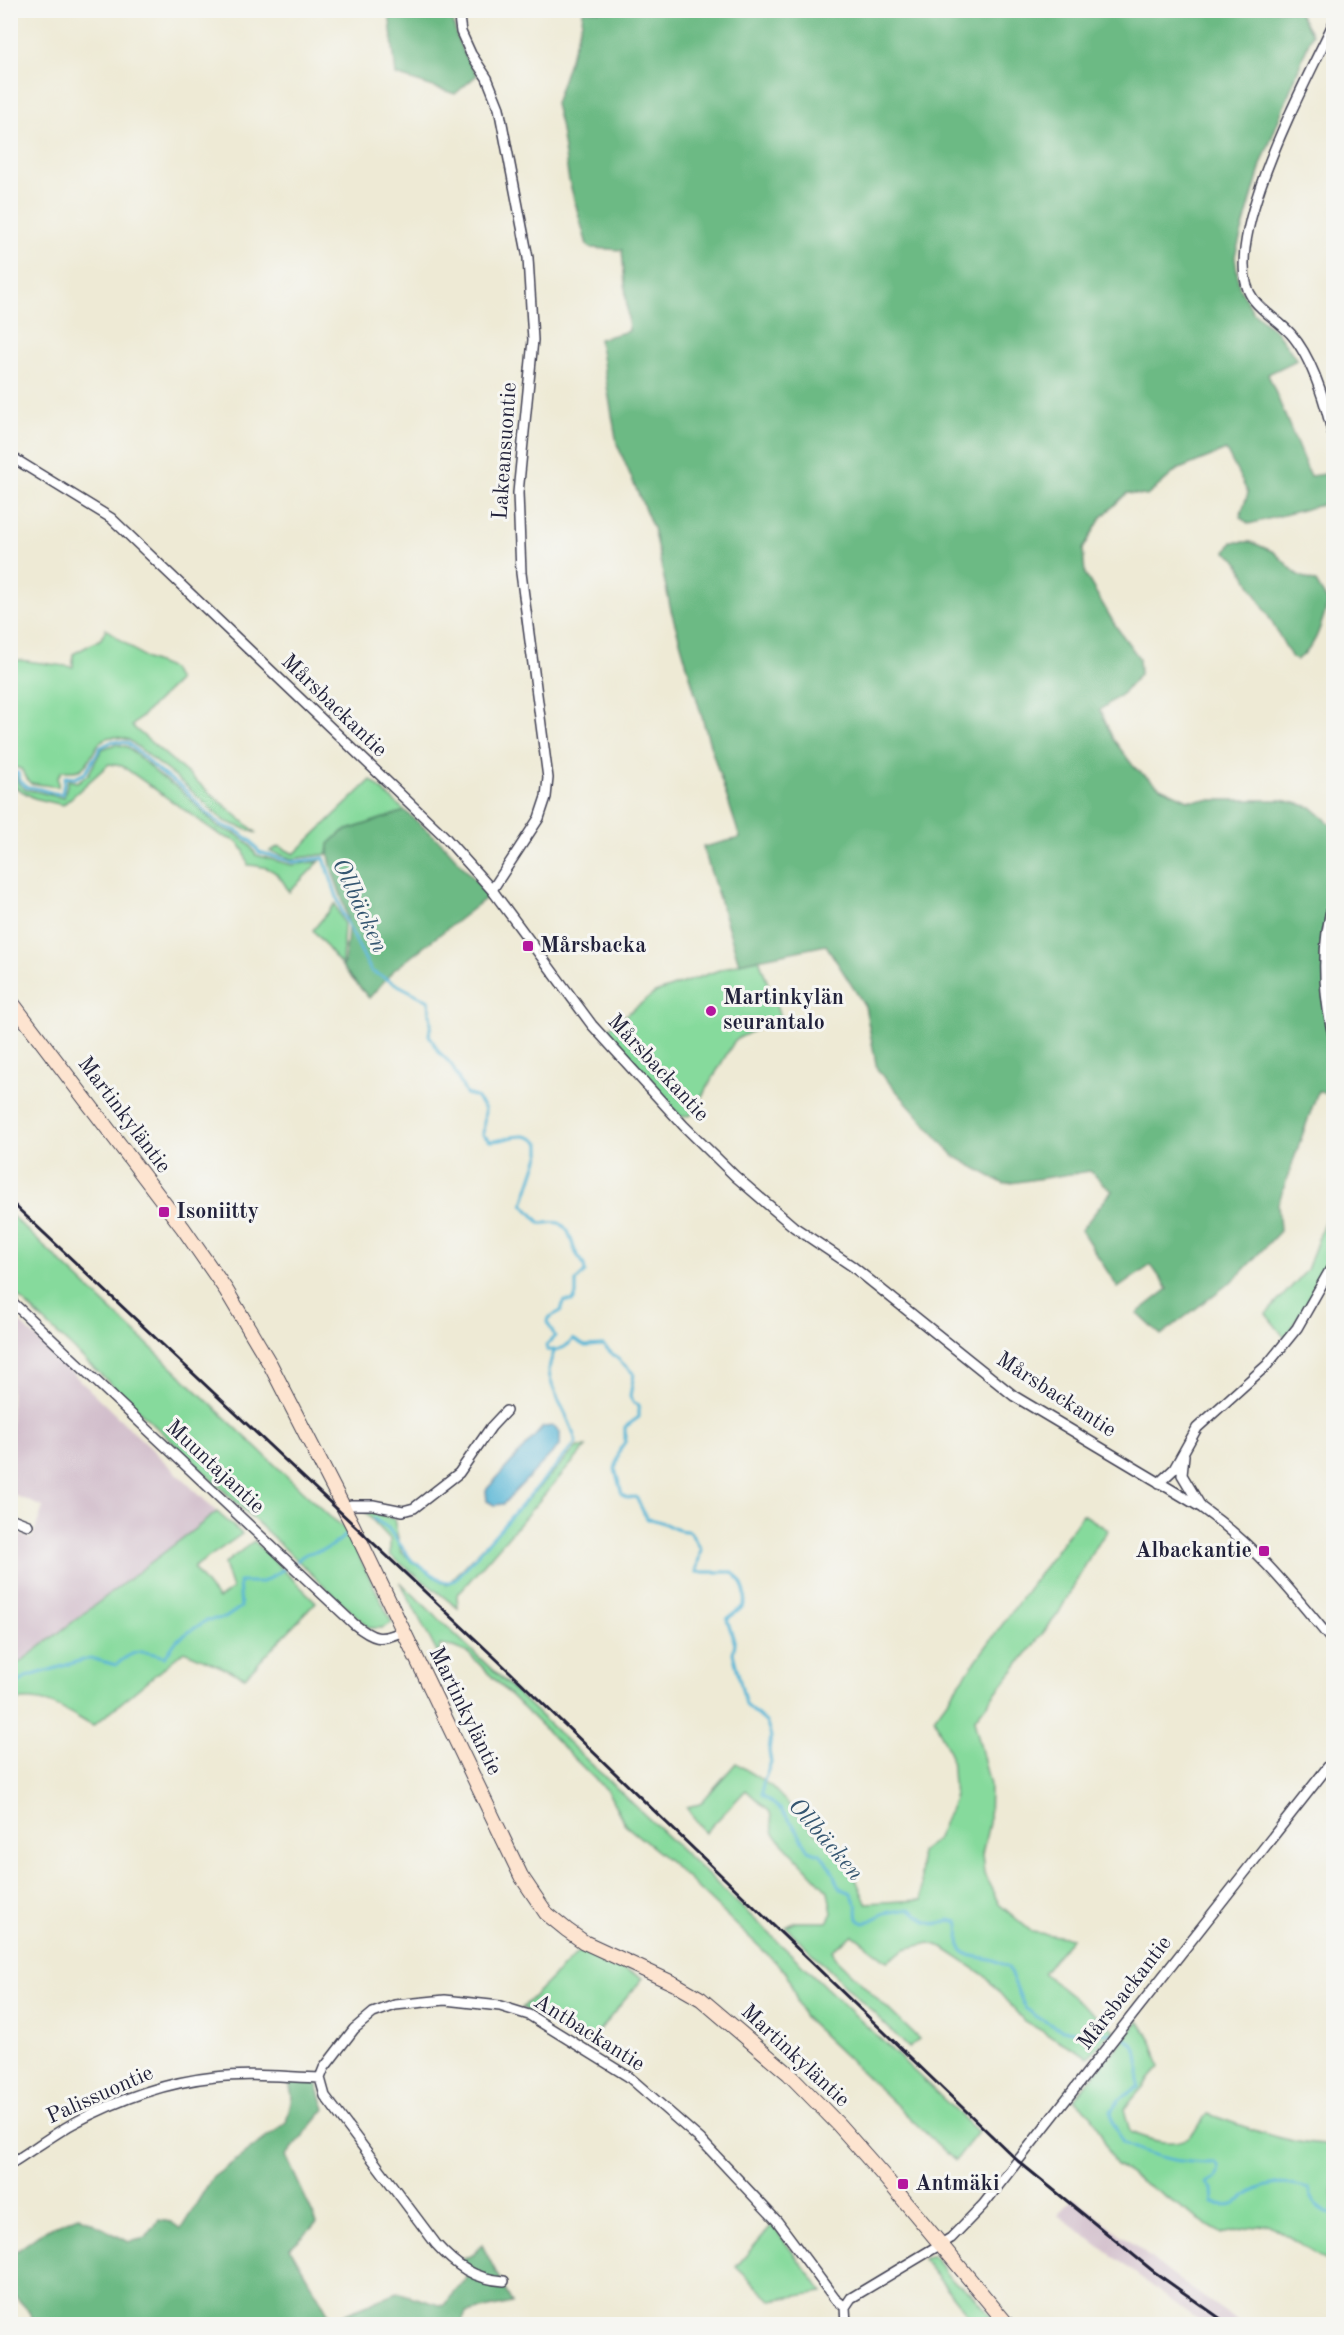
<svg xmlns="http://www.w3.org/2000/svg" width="1344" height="2335" viewBox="0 0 1344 2335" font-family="'Old Standard TT',serif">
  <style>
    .industrial { fill: #d1bdcb }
    .green { fill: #86da9c; stroke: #547e6c; stroke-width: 1.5 }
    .forest { fill: #6cba84; stroke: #476e60; stroke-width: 1.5 }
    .water { fill: #58b6d6; stroke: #3d6c88; stroke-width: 1.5 }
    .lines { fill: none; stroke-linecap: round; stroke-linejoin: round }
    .stream { stroke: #58b6d6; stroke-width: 3 }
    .street-casing { stroke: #414052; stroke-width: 12 }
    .secondary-casing { stroke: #414052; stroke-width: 16 }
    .street { stroke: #fff; stroke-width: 9 }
    .secondary { stroke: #fde4d0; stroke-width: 14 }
    .rail { stroke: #22223b; stroke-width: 3 }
    .poi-dot { fill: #b5179e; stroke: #f6f6f2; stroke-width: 2 }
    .labels { text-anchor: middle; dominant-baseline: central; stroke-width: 6; stroke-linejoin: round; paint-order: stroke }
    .street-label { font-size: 22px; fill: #22223b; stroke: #f6f6f2 }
    .poi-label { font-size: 22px; font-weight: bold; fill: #22223b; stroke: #f6f6f2; text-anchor: start }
    .water-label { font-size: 24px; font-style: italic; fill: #355671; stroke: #f6f6f2 }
  </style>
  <rect width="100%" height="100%" fill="#f6f6f2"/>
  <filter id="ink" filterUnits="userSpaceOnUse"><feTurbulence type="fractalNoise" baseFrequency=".0167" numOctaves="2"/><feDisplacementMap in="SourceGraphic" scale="12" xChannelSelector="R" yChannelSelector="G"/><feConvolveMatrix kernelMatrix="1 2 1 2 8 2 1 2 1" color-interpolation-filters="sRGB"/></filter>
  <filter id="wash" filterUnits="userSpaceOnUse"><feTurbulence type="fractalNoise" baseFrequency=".008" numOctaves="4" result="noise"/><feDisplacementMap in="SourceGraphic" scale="24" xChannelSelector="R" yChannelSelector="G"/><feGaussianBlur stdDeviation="1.35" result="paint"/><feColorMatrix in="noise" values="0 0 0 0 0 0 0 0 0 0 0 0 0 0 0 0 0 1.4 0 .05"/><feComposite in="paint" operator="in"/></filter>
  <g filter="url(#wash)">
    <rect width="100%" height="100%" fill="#eeead5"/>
    <path class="industrial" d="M11,1321L20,1323L217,1512L11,1669V1531L32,1539L43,1507L11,1494Z
      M1074,2198L1176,2278L1242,2324H1205L1184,2310L1058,2215Z"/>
    <path class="green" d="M106,629L147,659L172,669L178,681L132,726L257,833L224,821L185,785L129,740C91,728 100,755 81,769C75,772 68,771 62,771L58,777V787L30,783L21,769L11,766V659L73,667V654L101,639Z
      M115,744L128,747L161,777L180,789L218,827L236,834L249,844L256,855L292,865L320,861L289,892C279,872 271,866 248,865L244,851L238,842L220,835L122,766L109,764L63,805L34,798L11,785V775L16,776L18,783L26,790C40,790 48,797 64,797L68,780L77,782L88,775L102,749Z
      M371,780L405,811L342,832L329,844L328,854L292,859L270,851L279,846L294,854Z
      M335,904L344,924L342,966L313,930Z
      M759,959L780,1017L735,1040L691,1115L681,1117L603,1032L655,993L739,963Z
      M1333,1198V1253L1315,1291L1285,1338L1266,1314L1307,1270Z
      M11,1215L329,1516L345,1528L392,1623L382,1628H369L11,1290Z
      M577,1447H586L457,1595L458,1608L390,1555V1539L365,1512H372L394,1519L401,1552L447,1585Z
      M217,1512L242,1534L193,1568L218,1599L232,1589L224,1564L254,1541L316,1602L245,1677L184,1651L93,1726C67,1712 47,1695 16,1701L11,1693V1669Z
      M1083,1514L1108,1530L1096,1546L1058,1614L974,1720L990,1785L989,1823L982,1854L984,1874L999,1904L1032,1932L1072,1938L1043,1973L1114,2030L1088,2057L1024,2021L984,1975L940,1946L929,1943L905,1949L887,1961L853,1935L833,1950L834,1957L919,2039L909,2048L786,1927L796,1922H827L832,1913L828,1891L774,1834L770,1812L746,1790L705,1833L686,1807L700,1804L736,1763L772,1787L817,1834L844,1851L866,1903L922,1900L920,1852L936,1840L954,1799L951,1756L934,1718Z
      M400,1582L978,2132L955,2161L803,2016L786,1972L668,1860L625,1825L608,1792L468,1653L453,1647L440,1645L439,1656Z
      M580,1950L643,1978L587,2045L556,2023L522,2008Z
      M1139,2021L1152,2041L1160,2067L1124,2109L1130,2132C1147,2139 1173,2149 1190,2136C1197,2130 1202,2121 1208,2114C1249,2128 1290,2146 1333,2145V2264L1268,2224L1221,2234L1115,2164L1091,2114L1074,2099Z
      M772,2225L823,2292L771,2300L736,2267Z
      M932,2255L952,2281L972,2293L997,2324H975L923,2259Z"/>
    <path class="forest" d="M1297,10L1312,34L1261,165L1235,256L1239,286L1253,312L1277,332L1297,360L1268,374L1310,476L1333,473V502L1249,524L1240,517L1248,493L1226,450L1177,470L1147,496L1127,493L1101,518L1083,549L1085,574L1115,625L1139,658L1140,674L1123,693L1100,710L1113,739L1134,767L1160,787L1188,800H1283L1311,807L1333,826V888L1330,898L1327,1026L1333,1052V1097L1318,1091L1278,1204L1280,1231L1236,1278L1161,1335L1137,1313L1168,1289L1151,1265L1118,1288L1081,1230L1112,1191L1090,1171L1004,1184L954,1156L877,1069L865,1006L826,945L739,963L703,847L740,838L711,748L671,610L653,528L617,444L599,339L629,331L622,250L591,248L587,245L569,181L560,124L555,104L582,22L583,11Z
      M389,11H452C454,36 462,53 477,75L455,94L396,75Z
      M1232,542H1251L1274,552L1298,575L1316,582L1328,602C1321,625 1317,646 1297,660L1292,658L1236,559L1226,552Z
      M405,811L444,845L489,896L394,970L369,998L343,968C346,950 350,930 346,912C341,889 327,867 329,844L342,832Z
      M289,2081H309L317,2085L325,2109L286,2156L317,2223L290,2248L332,2320L397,2292L443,2306L468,2277L469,2270L457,2260L473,2255L482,2245L512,2303L466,2313L461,2324H36L27,2309L11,2292L10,2256L47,2229L79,2216L129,2242L146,2238L159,2220L171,2222L181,2229L212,2178L286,2123L292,2097Z"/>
    <path class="water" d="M554,1426L560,1432V1445L503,1504L494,1505L487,1501L486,1490L543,1427Z"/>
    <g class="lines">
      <path class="stream" d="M10,772L18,773L20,781L27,787C39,787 50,794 62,794L65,777L75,778L85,773L101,747L113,741L128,743L161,773L182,787L205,811L221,825L237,831L251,841L259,852L293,862L324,858L343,915L371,971L429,1001L431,1023L429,1035L439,1052L451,1064L466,1094L476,1097L485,1109L483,1135L490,1141C508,1141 525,1128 540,1144V1153L523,1204L540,1223C547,1224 552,1221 559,1223C570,1228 571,1241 575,1251C580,1261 584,1259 585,1272L576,1281V1295L573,1301H564L561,1311L548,1318L547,1322L555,1336L546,1345L547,1350C557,1351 567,1348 573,1339L585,1346L603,1345L634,1374L630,1396L633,1402L639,1405V1417L625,1427V1442L620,1449L615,1469L622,1495L628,1498L636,1497L647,1519C664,1519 672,1532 689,1531L701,1549L696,1572H733C740,1580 751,1596 742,1607C739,1611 731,1615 727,1619L735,1644L733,1653L746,1705L767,1723L771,1737L769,1751L771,1762L763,1783L762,1795L780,1809L792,1823L809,1850L820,1854L827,1861L841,1889L851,1893C853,1898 856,1903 857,1907C858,1916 855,1920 865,1923L885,1913L910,1909L927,1922L937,1925L949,1920L958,1922C962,1930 957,1938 960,1946C966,1958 979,1957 990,1959C996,1960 1002,1964 1008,1967L1025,2008L1039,2018L1062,2030L1114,2034
        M374,1519L388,1528L412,1561L446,1583L455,1580L576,1443C572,1418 552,1397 549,1371C549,1365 552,1357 554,1352
        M297,1561C308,1550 309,1554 323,1550C332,1547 340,1540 347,1534
        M10,1691L26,1677L90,1658L116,1665C135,1648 142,1650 165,1657L177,1640L207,1620L225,1618L241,1607L239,1582H263L284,1569
        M1120,2036C1143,2045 1140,2066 1138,2087L1119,2100L1111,2111L1113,2123L1123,2143C1156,2158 1178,2163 1215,2163L1219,2168L1217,2177L1207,2183L1212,2189L1213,2203C1238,2210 1241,2196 1261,2188C1277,2181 1294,2185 1309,2189C1312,2202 1320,2213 1334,2213"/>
    </g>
  </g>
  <g filter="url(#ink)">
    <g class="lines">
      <defs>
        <path id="street" d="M458,10L461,32L471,54L487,78L499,108L528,258L533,340L518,493L521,573L548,778L546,797L539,818L492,890
          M1334,22C1310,75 1213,249 1254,300C1264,313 1280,322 1291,334C1313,359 1327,408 1334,440
          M10,456L111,518L443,835L492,890L592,1025L684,1126L735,1176L794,1227L852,1266L1014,1396L1202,1508C1258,1548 1291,1591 1334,1643
          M1334,899C1321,944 1323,994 1334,1040
          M10,1300L354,1624C373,1639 380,1642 403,1631
          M1184,1455L1182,1475L1200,1505
          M1159,1483L1174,1469L1197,1428L1267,1365L1297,1328L1334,1263
          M343,1508L351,1505H373L403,1511L414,1508L459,1473L491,1427L506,1411
          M10,1518L28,1525
          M10,2164C31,2151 51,2136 72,2124C115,2101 166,2082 215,2077C250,2073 285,2077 320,2078
          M504,2281C474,2279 456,2266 436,2244L325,2096L320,2078L324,2068L354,2029L373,2013L395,2005L445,2000L500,2006L529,2015L629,2077L701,2140L777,2221L835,2299L845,2307
          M846,2324L845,2307L851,2298L951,2238L983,2205L1334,1759"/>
        <path id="secondary" d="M10,1000L183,1228L226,1290L270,1364L353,1526L521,1876L546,1913L567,1930L584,1942L675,1984L701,1999L789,2074L838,2124L883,2175L1007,2324"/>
      </defs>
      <use href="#street" class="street-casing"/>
      <use href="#secondary" class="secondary-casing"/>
      <use href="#street" class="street"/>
      <use href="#secondary" class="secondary"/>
      <path class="rail" d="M10,1201L509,1671L1018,2161L1153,2271L1228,2324"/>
    </g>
  </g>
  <g class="poi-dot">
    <rect x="522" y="940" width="12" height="12" rx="3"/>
    <circle cx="711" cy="1011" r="6"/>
    <rect x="158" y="1206" width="12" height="12" rx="3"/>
    <rect x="1258" y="1545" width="12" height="12" rx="3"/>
    <rect x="897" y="2178" width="12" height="12" rx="3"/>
  </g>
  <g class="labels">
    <g class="street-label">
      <text transform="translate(505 451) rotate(-86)">Lakeansuontie</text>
      <text transform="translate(334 706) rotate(44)">Mårsbackantie</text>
      <text transform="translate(658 1068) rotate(47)">Mårsbackantie</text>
      <text transform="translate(124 1115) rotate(53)">Martinkyläntie</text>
      <text transform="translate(1056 1395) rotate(33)">Mårsbackantie</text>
      <text transform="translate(215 1467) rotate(43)">Muuntajantie</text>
      <text transform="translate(465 1711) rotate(64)">Martinkyläntie</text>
      <text transform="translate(1125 1993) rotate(-52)">Mårsbackantie</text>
      <text transform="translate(589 2033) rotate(32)">Antbackantie</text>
      <text transform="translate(795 2056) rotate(43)">Martinkyläntie</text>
      <text transform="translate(100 2095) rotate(-24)">Palissuontie</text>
    </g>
    <g class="poi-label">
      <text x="540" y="946">Mårsbacka</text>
      <text x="723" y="998">Martinkylän<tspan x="723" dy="25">seurantalo</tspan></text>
      <text x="176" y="1212">Isoniitty</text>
      <text x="1252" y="1551" text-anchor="end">Albackantie</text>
      <text x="915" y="2184">Antmäki</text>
    </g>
    <g class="water-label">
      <text transform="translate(359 906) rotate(65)">Ollbäcken</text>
      <text transform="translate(825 1840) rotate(49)">Ollbäcken</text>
    </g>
  </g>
  <rect width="1344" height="2335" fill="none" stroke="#f6f6f2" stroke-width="36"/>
</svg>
